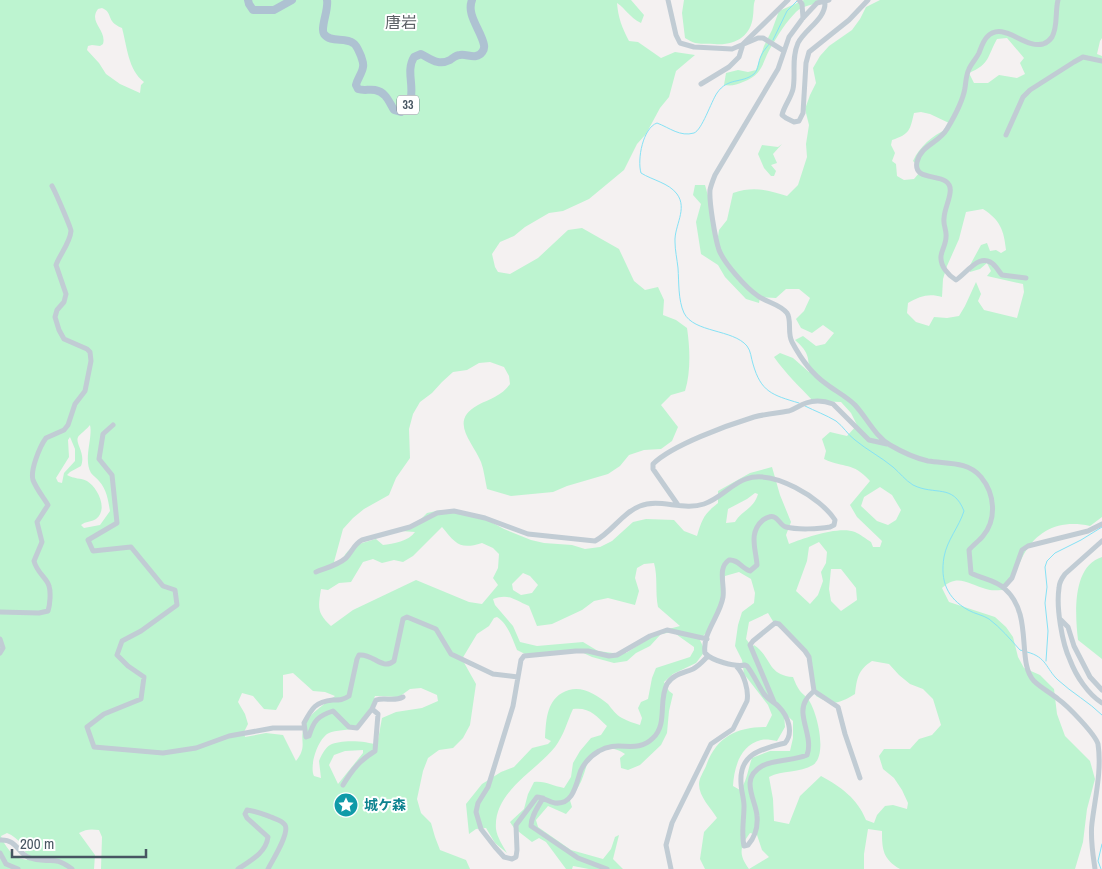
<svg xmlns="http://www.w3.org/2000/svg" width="1102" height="869" viewBox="0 0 1102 869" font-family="'Archivo Narrow','Noto Sans JP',sans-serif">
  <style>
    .green { fill: #bdf4d0; fill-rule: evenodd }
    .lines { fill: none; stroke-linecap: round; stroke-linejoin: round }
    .stream { stroke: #86e2f5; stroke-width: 1 }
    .street { stroke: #c1ccd4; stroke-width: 5 }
    .primary { stroke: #aec2d2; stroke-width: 8 }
    .labels { text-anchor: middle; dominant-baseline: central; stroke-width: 4; stroke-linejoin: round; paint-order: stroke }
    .shield { fill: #fff; stroke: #7e8890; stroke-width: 1 }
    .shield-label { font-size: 12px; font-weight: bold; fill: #475561 }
    .culture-label { font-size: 14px; font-weight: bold; fill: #0d838f; stroke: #fff; text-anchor: start }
    .quarter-label { font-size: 16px; fill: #5d6267; stroke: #fff }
  </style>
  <rect width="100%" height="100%" fill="#f4f1f1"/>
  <path class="green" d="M0,0H631L644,15L641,23C629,17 626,9 617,3C618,17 622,28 629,41L638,42L661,58L675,52L695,55L676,71L669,97L660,108L646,134L637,144L624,170L589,199L563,211L549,213L525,227L514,236L500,242L492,254L495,267L498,272L510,274L538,258L568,230L582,228L619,249L634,281L645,290L658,287L664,300L663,315L676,320L687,328C690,348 691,372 685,391L671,395L661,405L678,427L672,441L661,449L644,450L629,455L620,466L608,474L567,486L553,492L511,496L487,489C485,480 484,470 481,462C473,442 448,421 478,405C489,399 502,396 510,384L509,376L504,367L490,362L479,363L467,370L453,372L442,382L432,393L420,402L413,414L409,429L410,458L396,478L389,495L364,509L353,518L343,529L334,562L342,561C347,546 362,543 376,539L383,545C393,544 409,541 415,532L401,531L415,525L427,513L441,510L480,516L504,529L531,540L544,543L572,545L585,549L600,547L612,541L633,522L646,519L674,520L684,531L697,536C702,519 704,514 718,503V491L750,473L772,467L780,495L791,522L786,535L789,544C805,538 838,526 855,532C860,534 866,539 871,542L873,547H880L882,541L857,517L850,505L870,481C852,461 845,469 824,459L826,451L822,439L830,432L847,436L857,425L851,413L841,402L813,401C800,387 786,374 774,357L780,353L793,358L809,372C809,355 807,351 795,340L803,336L816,346L825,344L834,333L823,325L812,333L801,328L796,319L804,311L810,298L799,289H786L776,298L760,297L759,303L746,299L725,277L718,265L701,254L696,222L701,204L693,195L695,185H705L712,210L717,243L719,230L727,220L733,193C754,186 767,190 787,196L798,185L807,157L806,144L809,125L805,109L810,95L816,83L813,68L820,56L829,46L852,30L860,19L866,7L880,0H1102V38L1100,41L1097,54L1102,56V517L1090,526C1062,520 1039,528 1024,554C1021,559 1019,566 1015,571C1010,578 1006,582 1002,590C997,590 991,591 986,589C969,584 957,573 942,588L949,602L995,617L1006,627L1013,637L1018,657L1024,668L1040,675L1054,689L1057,714L1065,736L1090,761L1095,779L1087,809L1083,842L1075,869H900C883,859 882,850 882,831L868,829L864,854V869H705L700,859L704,832L717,818C711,808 699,797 699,784C699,778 704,771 706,766C716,737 737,727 766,727L772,715L768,705L744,674L742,660L735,646L738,625L742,612L754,603L755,593L751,579L739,572L725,576L723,604L709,629L700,640L705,651L696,663L673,674L664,682L669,691L673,694L669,711L667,733L661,745L640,765L628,770L621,768L620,758L625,754C610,744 604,750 589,758C584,772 582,788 569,797L572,807L566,814L548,806L536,820L538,827L571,850L603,859L611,849L615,837L619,835L613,859L623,869H589L573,866L572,869H566L546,842L539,838L532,842L514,828L510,822L524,809L528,794L534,782C547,781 552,786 564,788L571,777L573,763L580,751L591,738L601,735L607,726C596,716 590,707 573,709C567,722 564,735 555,747C536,771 493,792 496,829C497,837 503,846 507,853L495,843L486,828L476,829L469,834L466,804L482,784L501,772L514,767L532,748L548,744L551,741L545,738C546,723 546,702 562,693C578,683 595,693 608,704C612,709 616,715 622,718C627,721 634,723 640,725L642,718L638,708L641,702L648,699L652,678L656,668L690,657L694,650V647L673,632L661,634L650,646L636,653L627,661L614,663L592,657L577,650L525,654L517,650C512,638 508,624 497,617L494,618L489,626L477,634L462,659L476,684L470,725L463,738L453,748L439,750L428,758L423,771L417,799L421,813L431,823L435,837L440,850L466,860L470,869H101L102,837L99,830C91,829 86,829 79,833L95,855L94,869H0ZM102,8C114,13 105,21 122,28C127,46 128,70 144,82L141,85L140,93L120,84L106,74L99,63L87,50L88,46L92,45L100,46L103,44C107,30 88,22 98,9ZM1007,38L1024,58L1020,63L1025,74L1017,78L999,75L988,83H974L969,73C990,64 987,57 997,39ZM921,112L930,114L949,123L947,129C932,136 920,146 913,161L918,166L919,173L914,179L904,180L897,176L896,164L892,161L895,153L891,145L892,140C910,134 910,130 914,113ZM983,209C1000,220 1004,230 1006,250L1001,253L996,250L990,251L987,243L981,245L969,267L970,272L980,269L987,263L991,271L987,276L1023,284L1024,292L1017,318L984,310L978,301L981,294L976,282L965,306L959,316L947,318L934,317L929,326L916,322L907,313L908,303C920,296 929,293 942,297L943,279L947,266L959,239L966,212ZM90,425C93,438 83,459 91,473C93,476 97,478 99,481C107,490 108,500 110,511L100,525L84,528L81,525C86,521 91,522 96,519C109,509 97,487 87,481C81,478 74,479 67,475L70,472L81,466C86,453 75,444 78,437C80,434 87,429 90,425ZM70,437L75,449V461L64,473L62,483L58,482L56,478L69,457L68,440ZM880,487L892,495L901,510L896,520L888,525L877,521L861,506L864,497ZM755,493L758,494C754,509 742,510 735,522L726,523L728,509L747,499ZM442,527C456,544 460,550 482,543L493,548L499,554L498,568L493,578L498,585L482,604L469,602L416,580L353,610L331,626C317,613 318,608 321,589L328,590L339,583L351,582L363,562L373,559L382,563L394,560L403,562L413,556ZM819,542L827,552L826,563L821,572L823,581L818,595L810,604L796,591L807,561L809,547ZM654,563C658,577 655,592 658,607L680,626L661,631L626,653H613L598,651L583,642L537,646L520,642L513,626L495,605L493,599C509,593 514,600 529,606L537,626L552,624L582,610L594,601L608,598L635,605L639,591L635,578L637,568L644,564ZM831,569H841L856,588L857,600L841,611L831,601L829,589ZM523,573L530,576L538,585L532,593L521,595L513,590L512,584ZM768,613L774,623L810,655L813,669L812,683L816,696C833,706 838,704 855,694C857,678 858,670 872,661L889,664L899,675L910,684L923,689L933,699L941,725L932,735L919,739L910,749H884L879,756L883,769L894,778L902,790L908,803L907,809L893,805L885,806L877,815L874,823L866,820C858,799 840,786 821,776L800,796L789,824L774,821L773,799L769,777C782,770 800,773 813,765C828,755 817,711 808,699C806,696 802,694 800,691C797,687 795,682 793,677C767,675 772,657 754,645L752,647L746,639L749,622ZM293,673L313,691L325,692L335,696C325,704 308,714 304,727C299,741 308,746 296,761L283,735L266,733L245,737L244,732L248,724L245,714L238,702L242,693L253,696L264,709L276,710L283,697V675ZM421,688L437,695L438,701L422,708L396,712L382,718L377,745C367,741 341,739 330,745C325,748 321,756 319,761L321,778L314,776C309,766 318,738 329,733C335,730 349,730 357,728L372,705L375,696L399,697L410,689ZM784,713L793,721V738L790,751H770L752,758C748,768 747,782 740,790L733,786C734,768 740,745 761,740C765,739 772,740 777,741L785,727ZM363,750V753L338,784L329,765L334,755L345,751ZM7,833C19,838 26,848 27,860L14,857C10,850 3,844 1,836ZM750,833L757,835L762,850L769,857L749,869C738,854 740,847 750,833Z
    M684,0H755C753,5 754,10 753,16C751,37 734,46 714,44C700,43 698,46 685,38L682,13Z
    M804,0H824C816,5 802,5 796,12C786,22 778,35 771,47C761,64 764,74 743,82C736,85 732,86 724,85L726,73L738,70L748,72L756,70L764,46L772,30L779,11Z
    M782,144L773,154L777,163L771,165L776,171L774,176H771L764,168L758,154L762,145L778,147Z
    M1102,557V659L1078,640C1075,614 1072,566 1102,557Z"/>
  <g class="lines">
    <path class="stream" d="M773,40L787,11L798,0
      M770,43C767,47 763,51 761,56C758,62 759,69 754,74C741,84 728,77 717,93C711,102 702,130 694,133C680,137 670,128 657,123C643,128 637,159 641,173C652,180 669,183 677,194C688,209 674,226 675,242C675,250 677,259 678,268C679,282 678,300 684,313C694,333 733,329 747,346C751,351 751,358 753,364C761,392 772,395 799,403
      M805,406C815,411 826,415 836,421C843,426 848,435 855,440C867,450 881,457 893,467C900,473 905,480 913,485C935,496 953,483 964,511C959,527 947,540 944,557C940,581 947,598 968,610C975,614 983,615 989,619C1001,628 1010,639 1020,650L1024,651
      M1027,652C1047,657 1046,669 1058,680C1072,693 1089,702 1102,715
      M1046,661L1048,631L1045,603L1047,587L1045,567L1047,561L1055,553L1081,540L1102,527
      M1101,869L1098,861L1102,844"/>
    <path class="street" d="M668,0L676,35L680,43L694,47L732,49L758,38H763L784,51
      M799,0L802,4L803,18
      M829,0L817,3L803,18L789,37L778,69L715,175C713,180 711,185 710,190C709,202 715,238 719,250C724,263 746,288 758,296C766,302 780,304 787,313C792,320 787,333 792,342C800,357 811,373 825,383C835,391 846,396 855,405C867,418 875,436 890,445C902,452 915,458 928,461C947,464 968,461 981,477C995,494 997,519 983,536C979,541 973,545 969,550L971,573C982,579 996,580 1005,589C1034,615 1016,662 1034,681C1041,688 1051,693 1058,699C1068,706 1095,734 1098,744C1102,770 1095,798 1092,823C1090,838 1093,855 1095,869
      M825,2C826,19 805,29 798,43C791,59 796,74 793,89C791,98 784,106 782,115L786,118L794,122L799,121L803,113L806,63L809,52L849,20L868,0
      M701,84L729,67L739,57L743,44L788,0
      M1006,135L1023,97L1030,90L1074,62L1083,57L1102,61
      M1026,278L1002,275C999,272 998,269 995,266C981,250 967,273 956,280C948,275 940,266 941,256C942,249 946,244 946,237C947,231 943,225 944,219C944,210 949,202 950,193C954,169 912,185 917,162C921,145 939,143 947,129C953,119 963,100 965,88C966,81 966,75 969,69C971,64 976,59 979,53C981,48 983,41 987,37C1003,20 1024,49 1043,44C1046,43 1050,40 1052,37C1058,27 1055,11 1058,0
      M113,425L103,434L99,459L112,475L117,523L88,540L93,551L131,547L163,586L175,590L177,605L141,631L122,641L117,655L128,666L144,677L141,699L104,714L87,727L94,747L163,753L196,748L229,736L273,728H304
      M678,505L653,469V464C672,445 728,425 754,417C766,414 777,413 789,411C795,409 800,405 806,403C815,400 825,401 833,404L869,440L887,444
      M1102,541L1065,574C1062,578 1059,583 1059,588C1056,607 1062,643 1070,660C1076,676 1088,694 1102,703
      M316,572C326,568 338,565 346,558C352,552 354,544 362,540L410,527L437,513L454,511L485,518L528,534L595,541C612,532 622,513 640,506C659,498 683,511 704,504C720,499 731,484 746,479C773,469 821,498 835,520L834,525L830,527C819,529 797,530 786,527C781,526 779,519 774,517C770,515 766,518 763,520C748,533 756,549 757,565L750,571C741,568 738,559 729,560C717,568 725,585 723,597C720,616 702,633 705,653C712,661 735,667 745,665L747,666C754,675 758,685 764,694C768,700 775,702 779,707C788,716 794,733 785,743C762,749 739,753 741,783C741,791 744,798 744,806C744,820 741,833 744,846L748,845C755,837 758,827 757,816C756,800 739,779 762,766C775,759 793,761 807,755C814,737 796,715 806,700C808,696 812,693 814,691
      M1004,587L1012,578L1022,550L1028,546L1088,531L1102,524
      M0,612L39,613L48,611C50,605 51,592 49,586C47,578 37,573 34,561L42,542L37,522L48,505C43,497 36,488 33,480C30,470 40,446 46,438L64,430L68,425L75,404L85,391L91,361L90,352L87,349L64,339L59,330L55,317L57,310L64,302L66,294L56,265C60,254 70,243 71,231C71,228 55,191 52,186
      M1061,620L1068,627L1074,646L1090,677L1102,690
      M0,639L3,648L0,653
      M707,639L667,630L650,636L617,655L609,656L588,651H576L524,656L521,660L513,706L488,787L478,803L476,812L481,829L495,847L504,857L512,859L516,857L517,850L516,825L537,797C543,797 548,802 555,803C574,805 576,783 581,770C585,762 592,755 599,751C618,739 636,755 653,738C668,724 658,701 667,684C673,674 684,673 693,669C699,666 703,661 708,656
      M774,702L750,645L753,641L775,623L779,624L805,651L809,657L814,691L838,707L845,734L860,778
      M372,709L376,700C385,697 394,702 403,697
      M343,785C352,770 360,760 375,751L378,714L372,709L357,728L349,727L333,711C318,716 314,720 309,736L306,737L304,723C312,708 315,702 333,700C340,700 343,700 349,696L357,659L359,655C373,653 382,671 394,661L403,619L407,617L436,629L451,654L493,674L518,677
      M543,798C538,807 531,816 531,826L578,858L607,869
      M0,840C18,839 17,854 30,858C49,865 53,854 72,869
      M0,853L6,864L18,869
      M238,869C250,861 266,853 268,837L247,818L245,814L247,810C256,811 263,814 271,817C275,819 282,820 285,825C290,833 272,861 268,869
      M671,869L666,845L672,823L711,744L733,729L747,701C749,691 744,674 737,667"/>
    <path class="primary" d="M248,0L249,4L253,10H274L292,0
      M327,0C329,9 320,28 324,34C330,43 345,37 353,43C357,45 359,52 361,56C362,60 364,63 363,67C362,74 357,79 356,85L358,89C364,91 369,89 375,90C386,92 389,102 394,110L401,112C422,96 403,75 414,57L421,54C431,59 438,66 450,60C453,58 456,55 460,55C465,54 471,57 476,56C481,55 485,50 484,45C481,30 466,15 472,0"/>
  </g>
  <defs>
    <symbol id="sight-disc" viewBox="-11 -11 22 22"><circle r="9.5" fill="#0f9aa8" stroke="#fff"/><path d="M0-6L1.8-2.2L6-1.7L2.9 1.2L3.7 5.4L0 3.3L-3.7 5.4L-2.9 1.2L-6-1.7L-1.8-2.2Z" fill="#fff"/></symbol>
  </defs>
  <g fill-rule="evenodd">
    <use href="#sight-disc" x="332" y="791" width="28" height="28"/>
  </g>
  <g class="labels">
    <rect class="shield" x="397" y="95.5" width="22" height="19" rx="4"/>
    <g class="shield-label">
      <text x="408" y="105">33</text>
    </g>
    <g class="culture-label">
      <text x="364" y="805">城ケ森</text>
    </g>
    <g class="quarter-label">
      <text x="401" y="22">唐岩</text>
    </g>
  </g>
  <path d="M12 849v8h134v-8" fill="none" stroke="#475561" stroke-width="2.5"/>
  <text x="20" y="849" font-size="15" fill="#475561" stroke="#ffffff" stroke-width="4" paint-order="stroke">200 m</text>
</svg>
